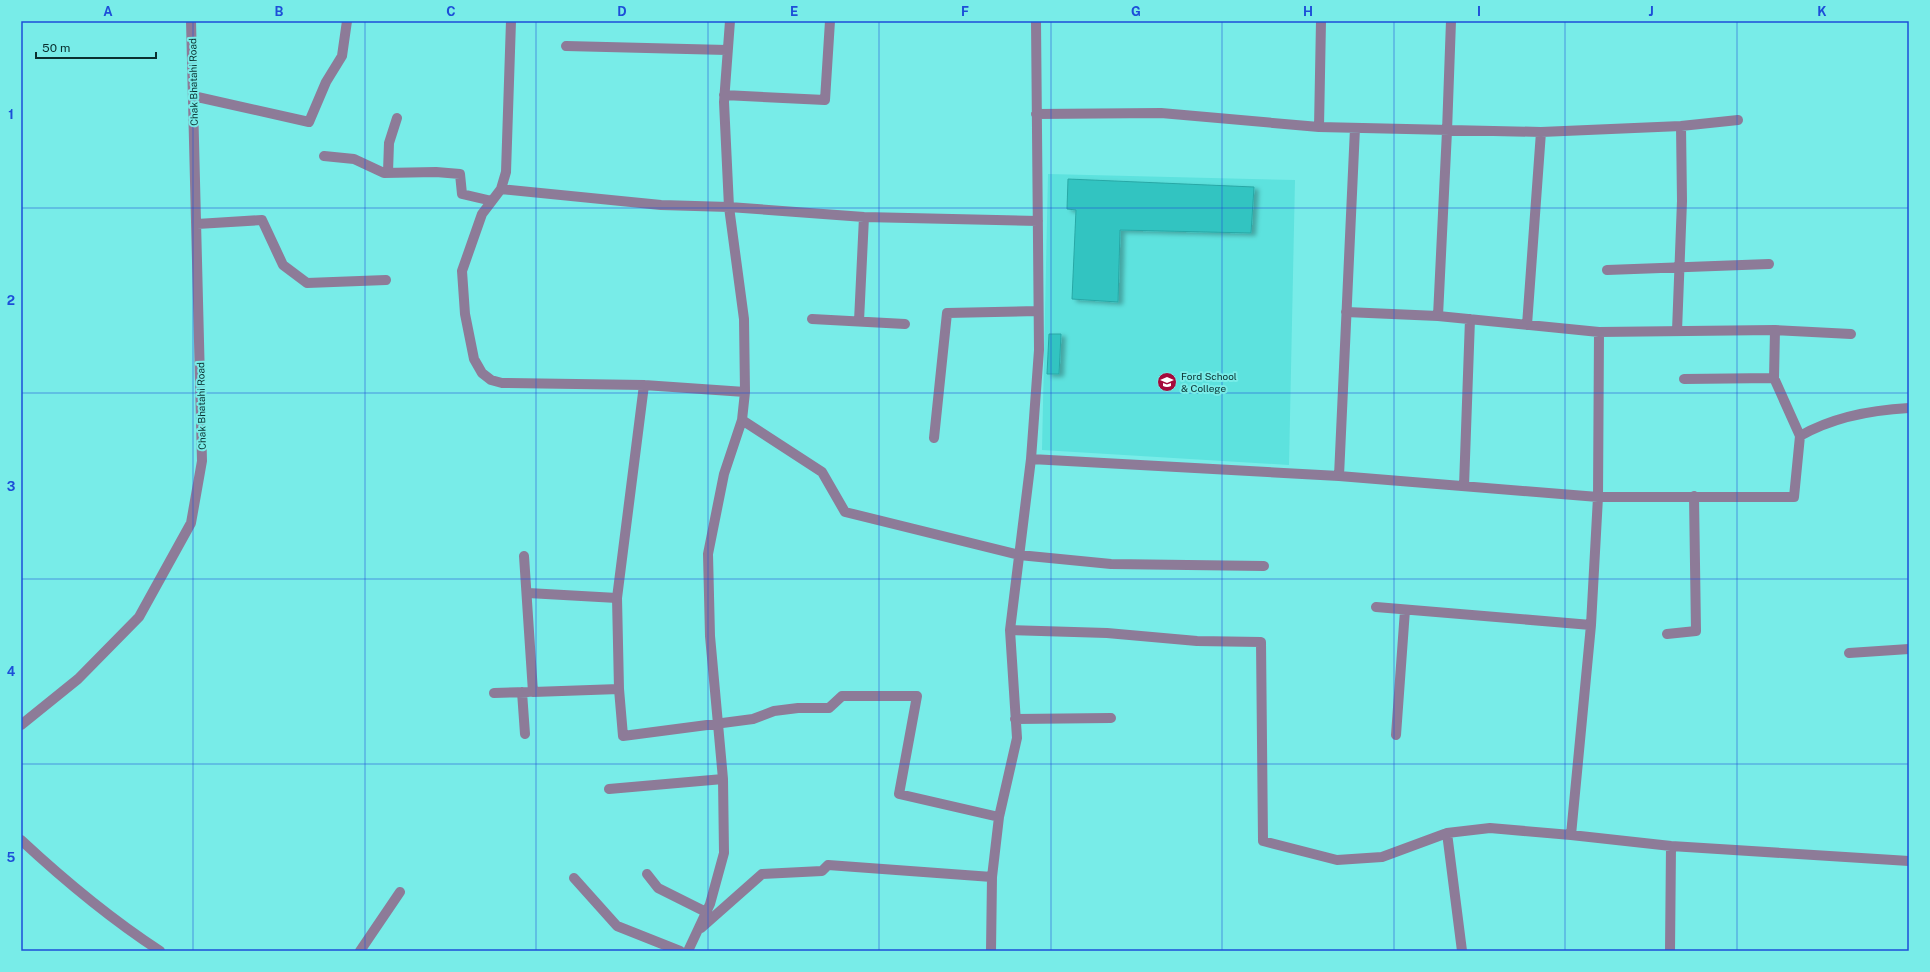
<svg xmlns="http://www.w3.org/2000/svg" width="1930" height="972" viewBox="0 0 1930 972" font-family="'Public Sans',sans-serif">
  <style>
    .built { fill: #5de2de }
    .building { fill: #33c4c1; stroke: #28a8a6; filter: url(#shadow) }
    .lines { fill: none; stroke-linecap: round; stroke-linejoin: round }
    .minor { stroke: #8d7b98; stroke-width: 10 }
    .grid { fill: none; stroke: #1d4ed8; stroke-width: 1; stroke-opacity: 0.55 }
    .labels { text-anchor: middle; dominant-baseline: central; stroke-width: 4; stroke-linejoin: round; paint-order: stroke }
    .street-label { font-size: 10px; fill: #0a3030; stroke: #78ece8 }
    .poi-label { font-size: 10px; fill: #0a3030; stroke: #78ece8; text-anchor: start }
    .neatline { fill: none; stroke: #1d4ed8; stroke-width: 1.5 }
    .grid-label { font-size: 13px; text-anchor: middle; font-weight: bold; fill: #1d4ed8 }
  </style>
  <defs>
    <filter id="shadow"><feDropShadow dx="4.5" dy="2.5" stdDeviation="2" flood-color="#0004"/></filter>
  </defs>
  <rect width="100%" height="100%" fill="#78ece8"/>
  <path class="built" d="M1048,174L1295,180L1289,465L1042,450Z"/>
  <path class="building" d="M1068,179L1254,187L1251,233L1120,230L1118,302L1072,299L1076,210L1067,209Z
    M1049,334H1061L1059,374H1047Z"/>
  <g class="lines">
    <path class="minor" d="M511,21L506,172L501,189L482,214L462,271L465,314L474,359L482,373L491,380L502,383L644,385L745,392
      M1451,21L1447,131L1438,316L1599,332L1775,330L1851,334
      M566,46L727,50
      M724,95L825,100L830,21
      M193,96L309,122L326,82L342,56L347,21
      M1036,114L1161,113L1319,127L1541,132L1681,126L1738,120
      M1319,127L1321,21
      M324,156L354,159L384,173L436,172L460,174L462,194L492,201
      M388,172L389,143L397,118
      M501,189L661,205L729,207L864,217L1038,221
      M197,224L262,220L283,265L307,283L386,280
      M1607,270L1769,264
      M1346,312L1438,316
      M812,319L905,324
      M859,321L864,217
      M1527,325L1541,132
      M1677,331L1682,201L1681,126
      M1599,332L1598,497L1591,625L1571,835L1671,846L1909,861
      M1774,378L1775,330
      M1684,379L1774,378L1800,436
      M742,420L822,472L845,512L1019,555L1111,564L1264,566
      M934,438L947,313L1038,311
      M1031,459L1339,476L1598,497H1794L1800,436C1833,417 1871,410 1909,408
      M1339,476L1355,128
      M1464,486L1470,319
      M524,556L533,692L619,689L617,598L644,385
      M528,593L617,598
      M1376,607L1591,625
      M1010,630L1107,633L1197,641L1261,642L1263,841L1337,860L1382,857L1447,833L1490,828L1571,835
      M1667,634L1696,631L1694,496
      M1849,653L1909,649
      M619,689L623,736L753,719L774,711L798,708H829L842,696H917L899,794L999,817
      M522,692L525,734
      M494,693L528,692
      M1015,719L1111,718
      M21,725L78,679L139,617L191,523L202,461L191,21
      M1396,735L1405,610
      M609,789L723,779
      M1447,833L1462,951
      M21,840C64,880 111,919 160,951
      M647,874L658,888L706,912
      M574,878L617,926L680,951
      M701,928L762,874L822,871L828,865L992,877
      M360,951L400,892
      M688,951L710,904L724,853L723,779L710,636L708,554L724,474L742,420L745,392L744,319L729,207L724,102L730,21
      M991,951L992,877L999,817L1017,738L1010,630L1031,459L1039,350L1036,21
      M1670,951L1671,846"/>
  </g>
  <path class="grid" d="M193,21V951M365,21V951M536,21V951M708,21V951M879,21V951M1051,21V951M1222,21V951M1394,21V951M1565,21V951M1737,21V951M21,208H1909M21,393H1909M21,579H1909M21,764H1909"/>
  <defs>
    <symbol id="school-disc" viewBox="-11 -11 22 22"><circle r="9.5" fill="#a50a3b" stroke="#78ece8"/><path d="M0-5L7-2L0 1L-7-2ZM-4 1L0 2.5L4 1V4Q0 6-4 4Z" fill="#fff"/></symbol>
  </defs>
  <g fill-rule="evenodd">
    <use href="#school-disc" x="1156" y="371" width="22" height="22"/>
  </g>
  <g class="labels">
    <g class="street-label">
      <text transform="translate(193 82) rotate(-91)">Chak Bhatahi Road</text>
      <text transform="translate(201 406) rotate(-91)">Chak Bhatahi Road</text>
    </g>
    <g class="poi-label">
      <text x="1181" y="376">Ford School<tspan x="1181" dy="12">&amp; College</tspan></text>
    </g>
  </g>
  <rect width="1930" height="972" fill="none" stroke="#78ece8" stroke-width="44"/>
  <path d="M36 52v6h120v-6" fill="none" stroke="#0a3030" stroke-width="2"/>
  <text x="42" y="52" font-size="12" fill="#0a3030" stroke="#78ece8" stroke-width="3" paint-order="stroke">50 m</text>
  <rect x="22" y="22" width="1886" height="928" class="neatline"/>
  <g class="grid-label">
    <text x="108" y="16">A</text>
    <text x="279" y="16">B</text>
    <text x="451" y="16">C</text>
    <text x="622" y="16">D</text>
    <text x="794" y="16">E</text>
    <text x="965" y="16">F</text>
    <text x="1136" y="16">G</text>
    <text x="1308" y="16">H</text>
    <text x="1479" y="16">I</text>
    <text x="1651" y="16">J</text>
    <text x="1822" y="16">K</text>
    <text x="11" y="119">1</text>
    <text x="11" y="305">2</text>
    <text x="11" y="491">3</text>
    <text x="11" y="676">4</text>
    <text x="11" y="862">5</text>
  </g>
</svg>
